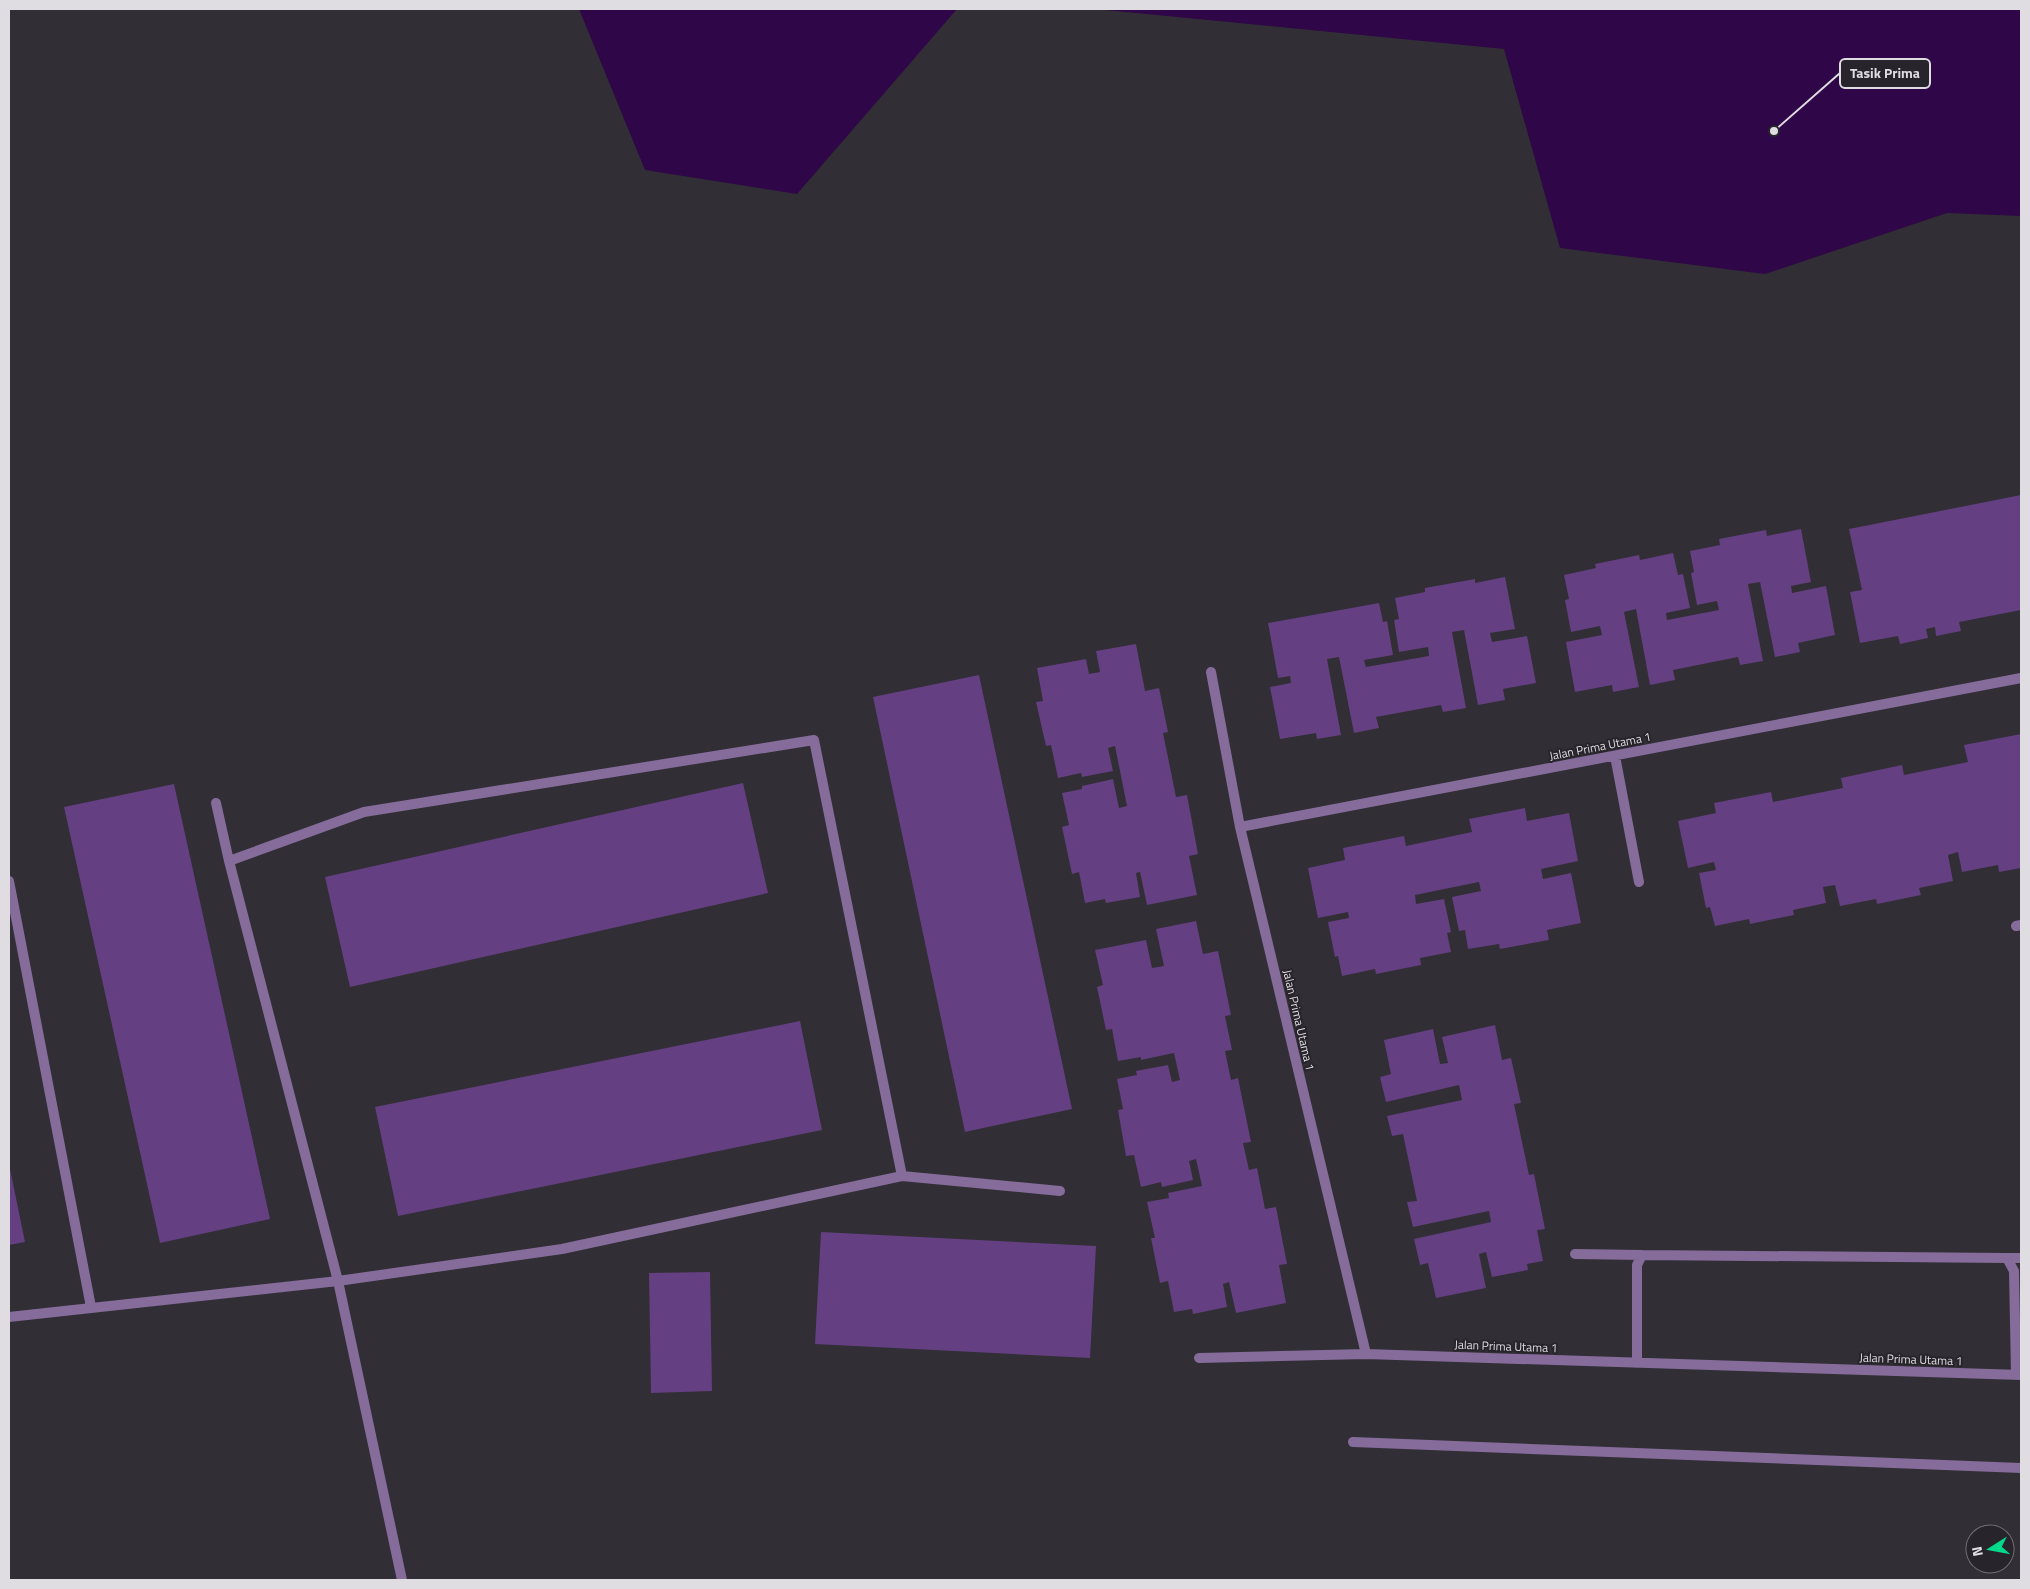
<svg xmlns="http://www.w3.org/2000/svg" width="2030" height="1589" viewBox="0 0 2030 1589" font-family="'Titillium Web',sans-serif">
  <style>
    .water { fill: #2f0647 }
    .building { fill: #643f81 }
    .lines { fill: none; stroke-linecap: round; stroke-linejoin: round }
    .service { stroke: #856c9b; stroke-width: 10 }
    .minor { stroke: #856c9b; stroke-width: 10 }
    .labels { text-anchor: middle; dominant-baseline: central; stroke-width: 4; stroke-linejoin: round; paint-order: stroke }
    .street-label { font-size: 12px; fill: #dfdde1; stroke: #28242b }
    .leader { fill: none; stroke: #dfdde1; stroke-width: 2 }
    .callout-dot { fill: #dfdde1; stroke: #28242b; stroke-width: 2 }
    .callout { fill: #28242b; stroke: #dfdde1; stroke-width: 2 }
    .callout-label { font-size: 14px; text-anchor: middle; font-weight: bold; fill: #dfdde1 }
  </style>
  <rect width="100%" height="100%" fill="#312e35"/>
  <path class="water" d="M579,9H957L797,194L645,170Z
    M1095,9H2021V216L1947,213L1765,274L1560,248L1504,49Z"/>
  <path class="building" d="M2021,495V610L1959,622L1961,631L1936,636L1935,627L1926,629L1928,638L1900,644L1898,636L1860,643L1850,592L1862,590L1849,529Z
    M1801,529L1811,582L1791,586L1792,593L1826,586L1835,635L1798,643L1800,652L1775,657L1760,582L1748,584L1763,661L1740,665L1738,657L1673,670L1675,680L1650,685L1636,609L1624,612L1639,687L1613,692L1612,685L1575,692L1566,642L1602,635L1600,626L1571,632L1565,600L1569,599L1564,575L1596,568L1595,564L1639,555L1640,560L1673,553L1678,575L1683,574L1690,608L1666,613L1667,620L1719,610L1717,601L1697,605L1691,573L1694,572L1690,551L1720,545L1719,539L1766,530L1767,536Z
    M1505,577L1515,629L1490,633L1492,642L1527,636L1536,683L1503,689L1505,700L1478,705L1464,630L1452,632L1466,708L1443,712L1441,705L1376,717L1379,728L1354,733L1339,657L1327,659L1341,735L1317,739L1316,733L1280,739L1270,687L1291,683L1290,676L1278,678L1268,623L1379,603L1383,622L1387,621L1393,655L1364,660L1366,667L1429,656L1428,647L1399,652L1394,620L1399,619L1395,598L1425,592V588L1475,579V583Z
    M1136,644L1145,691L1159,688L1168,732L1163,733L1176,797L1187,795L1198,854L1189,856L1197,895L1147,905L1140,872L1136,873L1140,897L1106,903L1105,899L1085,903L1079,872L1072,874L1062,827L1069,825L1062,793L1082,789V786L1113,779L1119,808L1127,806L1115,746L1108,748L1113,771L1082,777L1081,773L1058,778L1051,745L1046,746L1036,702L1043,701L1037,668L1086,659L1089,674L1100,672L1096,651Z
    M979,675L1072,1109L965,1132L873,697Z
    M2021,734V868L1999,872L1998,865L1962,872L1958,852L1948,855L1953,881L1919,888L1921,895L1877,904L1876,899L1840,906L1835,885L1823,887L1826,903L1793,910L1794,915L1750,924L1749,919L1715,926L1710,907L1706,908L1699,873L1716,870L1714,862L1688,868L1678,821L1716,813L1714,803L1771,792L1773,802L1843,788L1841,778L1902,765L1904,775L1968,762L1964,745Z
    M743,783L768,893L350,987L325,877Z
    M174,784L270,1219L160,1243L64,807Z
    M1525,808L1527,821L1569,813L1578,861L1541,869L1543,879L1571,873L1581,923L1547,930L1549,940L1500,949L1499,944L1468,949L1465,930L1459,931L1452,897L1481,891L1479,882L1415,895L1416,904L1444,899L1451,932L1447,933L1451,952L1420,958L1421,965L1376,974L1375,969L1342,976L1338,956L1335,957L1328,922L1349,918L1348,912L1318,918L1308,868L1345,860L1343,848L1404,836L1406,846L1472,832L1469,819Z
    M1196,921L1203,954L1218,951L1231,1015L1225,1016L1232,1050L1225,1051L1231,1080L1238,1078L1251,1142L1243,1143L1249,1170L1257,1168L1265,1209L1276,1207L1287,1264L1279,1265L1286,1303L1236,1313L1229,1282L1223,1284L1227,1307L1193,1314L1192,1309L1174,1312L1168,1281L1160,1283L1151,1238H1155L1147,1202L1169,1198L1168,1193L1202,1186L1196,1159L1189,1161L1193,1180L1162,1187L1161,1182L1141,1187L1134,1155L1126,1156L1118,1110L1123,1109L1117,1079L1137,1075L1136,1071L1168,1065L1172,1082L1180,1080L1174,1053L1141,1060V1057L1118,1061L1112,1029L1106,1030L1097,987L1103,985L1095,950L1146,940L1152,968L1164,966L1156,929Z
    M800,1021L822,1130L398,1216L375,1107Z
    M1495,1025L1502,1060L1511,1058L1521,1103L1514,1104L1529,1175L1534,1174L1545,1229L1537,1230L1543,1261L1527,1264L1528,1270L1492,1277L1486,1252L1479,1254L1486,1288L1436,1298L1428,1263L1420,1265L1414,1239L1491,1222L1489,1211L1413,1227L1407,1202L1417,1201L1403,1134L1392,1136L1387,1116L1462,1100L1459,1085L1386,1102L1380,1077L1391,1074L1384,1040L1433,1029L1440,1064L1448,1063L1442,1037Z
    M9,1164L25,1242L9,1245Z
    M821,1232L1096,1246L1090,1358L815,1344Z
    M710,1272L712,1391L651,1393L649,1273Z"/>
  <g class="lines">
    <path class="service" d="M1211,672L1240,827
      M2021,678L1240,827L1366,1354L2021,1375
      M1615,756L1639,882
      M216,803L229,861L338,1281L562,1249L902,1176L1060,1191
      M229,861L364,812L814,740L902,1176
      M9,881L91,1307
      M2016,926L2021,925
      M1575,1254L1642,1255
      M2007,1258H2021
      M1199,1358L1366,1354
      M1637,1363V1265L1642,1255L2007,1258L2014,1271L2016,1375
      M1353,1442L2021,1468"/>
    <path class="minor" d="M9,1317L338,1281L402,1580"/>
  </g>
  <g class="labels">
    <g class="street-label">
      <text transform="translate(1600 746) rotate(-11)">Jalan Prima Utama 1</text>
      <text transform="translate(1299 1020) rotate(77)">Jalan Prima Utama 1</text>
      <text transform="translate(1506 1346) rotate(2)">Jalan Prima Utama 1</text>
      <text transform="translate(1911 1359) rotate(2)">Jalan Prima Utama 1</text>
    </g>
  </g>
  <path class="leader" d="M1774 131L1840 73"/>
  <circle class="callout-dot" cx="1774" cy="131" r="5"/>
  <rect class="callout" x="1840" y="59" width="90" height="29" rx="5"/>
  <g class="callout-label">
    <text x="1885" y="78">Tasik Prima</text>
  </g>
  <rect width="2030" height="1589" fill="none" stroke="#dfdde1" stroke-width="20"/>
  <g transform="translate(1990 1549) rotate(259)"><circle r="24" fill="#28242b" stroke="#716e74"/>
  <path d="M0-4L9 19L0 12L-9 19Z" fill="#01d98b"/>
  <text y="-8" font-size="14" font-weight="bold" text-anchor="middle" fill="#dfdde1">N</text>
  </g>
</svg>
